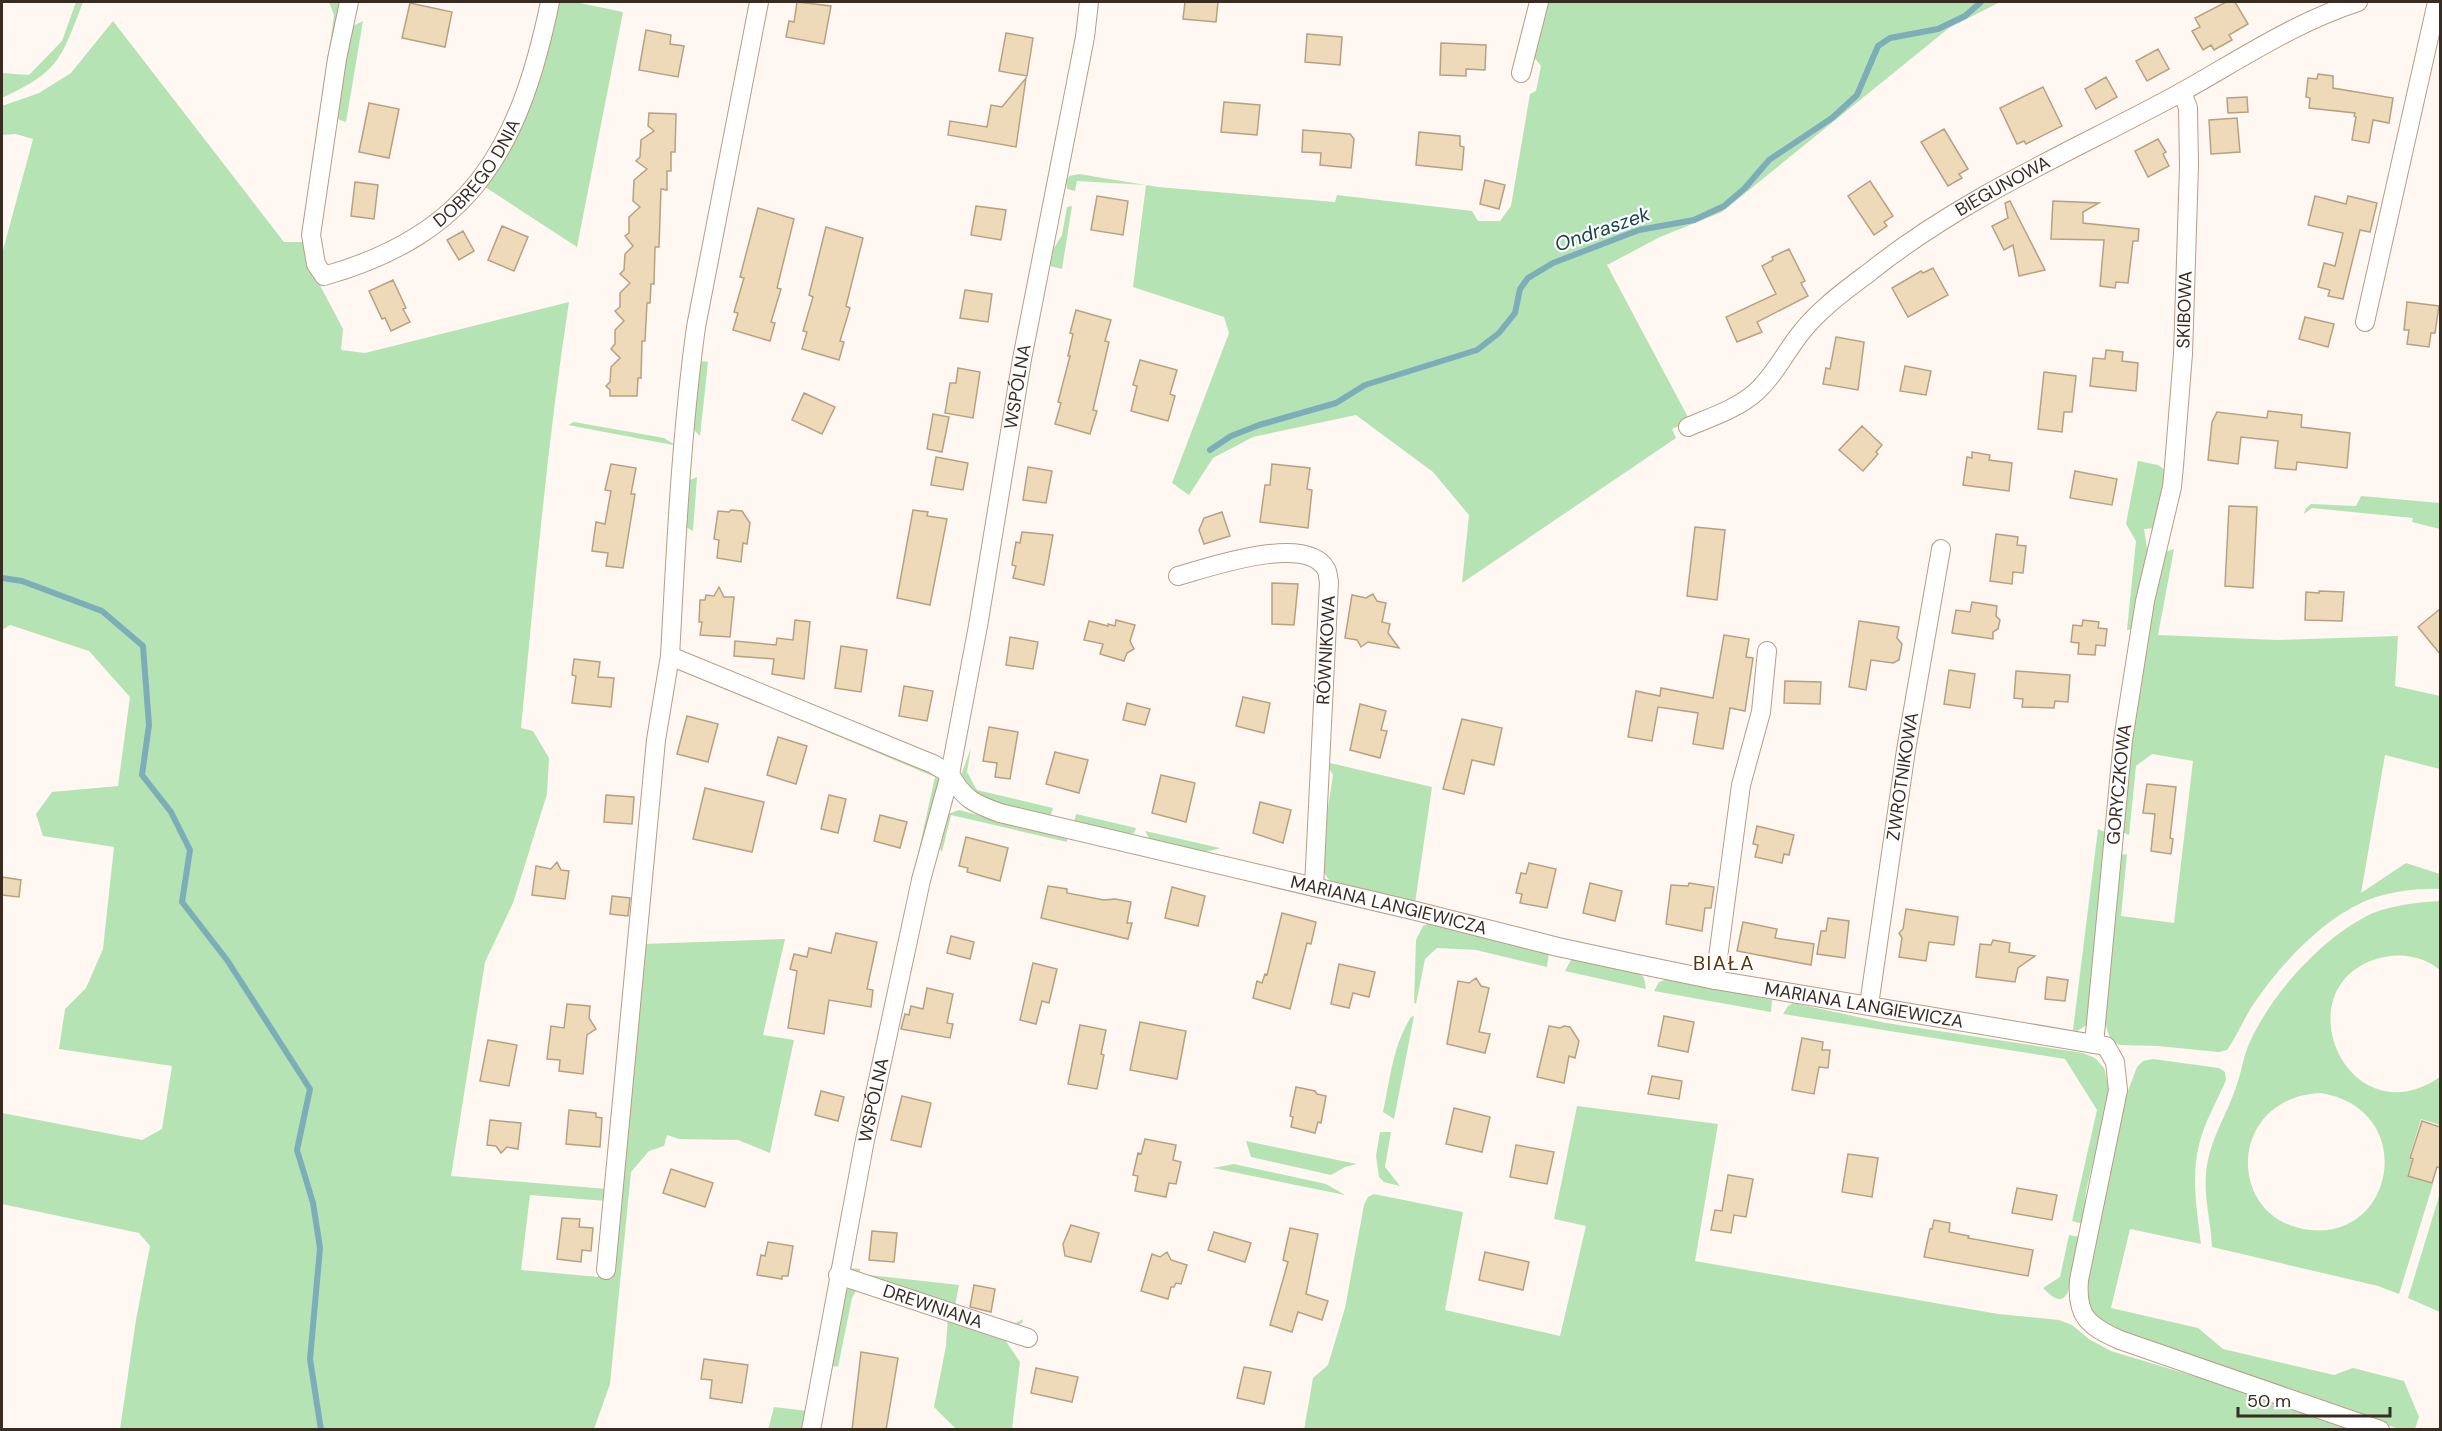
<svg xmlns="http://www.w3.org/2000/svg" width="2442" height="1431" viewBox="0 0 2442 1431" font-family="'DM Sans',sans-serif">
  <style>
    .green { fill: #b6e3b4; fill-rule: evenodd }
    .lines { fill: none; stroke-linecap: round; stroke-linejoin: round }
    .stream { stroke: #7eadba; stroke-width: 6 }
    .building { fill: #eed9b8; stroke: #b6a283; stroke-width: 1.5 }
    .minor-casing { stroke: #ba9c84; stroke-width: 20 }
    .minor { stroke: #fff; stroke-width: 18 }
    .labels { text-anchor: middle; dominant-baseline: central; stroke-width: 4.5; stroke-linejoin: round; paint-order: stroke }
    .street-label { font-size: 18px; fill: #382b22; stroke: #fff }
    .water-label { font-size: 20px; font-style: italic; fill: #18434f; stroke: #fff }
    .neighbourhood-label { font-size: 20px; letter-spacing: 1.5px; fill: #5b3106; stroke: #fff }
  </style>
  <rect width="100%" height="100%" fill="#fef7f2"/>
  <path class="green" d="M76,2H83C61,59 60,71 2,98V73L29,75L62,41Z
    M329,2H338L340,10L312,270L343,329L341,350L365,353L569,302C547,444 535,586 521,728L533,731L549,758L547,794L513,903L485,962L451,1176L607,1189V1201L530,1195L521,1270L610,1278L643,944L785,939L763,1035L794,1040L770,1153L738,1140L679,1139L667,1135L664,1146L649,1151L631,1172L610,1384L594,1429H120L136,1320L150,1246L139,1233L2,1204V1113L142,1140L162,1129L172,1066L59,1049L65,1009L86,988L103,949L114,847L43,836L36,814L52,792L118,786L130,697L89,651L10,625L2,630V254L33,139L16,134L2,135V106L39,93L71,73L113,21L284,242H302L334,15Z
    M554,2H575L623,12L577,247L482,185Z
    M1544,2H2000L1949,28L1722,212L1660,237L1607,265L1690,421L1672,429L1676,438L1462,583L1469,515L1433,472L1356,415L1253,437L1213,458L1189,495L1172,483L1229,333L1224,317L1133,287L1146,185L1077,181L1075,191L1067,189L1066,181L1069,176L1079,174L1158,187L1335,202L1337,195L1472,211L1478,221H1500L1511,206L1530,94L1536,91L1541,66L1530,52Z
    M363,21L346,122L340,120L334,114L351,27Z
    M1072,206L1062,269L1050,266L1054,248L1062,235L1067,207Z
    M703,361L708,362L700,436L692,428L696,364Z
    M574,422L664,438L677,446L672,490L673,445L568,425Z
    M2138,461L2158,465L2165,470L2166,480L2156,528L2144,529L2148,555L2134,629L2127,630L2136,541L2126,524Z
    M697,477L693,531L686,527L688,481Z
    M2361,496L2440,503V529L2412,522L2413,518L2312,508L2304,514L2306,508L2311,504L2356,506Z
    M2174,549L2158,635L2277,640L2398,636L2395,686L2440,696V769L2385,755L2361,893L2406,863L2440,874V889C2416,888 2386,892 2363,902C2321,921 2281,964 2255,1002C2244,1017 2238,1035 2227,1050L2219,1052L2157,1046L2120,1045L2113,1042L2108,1033L2104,1018L2118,855L2127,854L2121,916L2174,923L2193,761L2152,754L2136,766L2129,835L2122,832L2121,827L2146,633L2165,552Z
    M788,712L941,777L923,850L918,854L935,777L785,714Z
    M971,748L967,772L977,790L1053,808L1050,817C1014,808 983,808 961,775Z
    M1326,762L1432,787L1415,903L1335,883L1329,880L1323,871L1324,834L1333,775Z
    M959,810L1067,839V842L951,815L942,852L940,849L948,814Z
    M1076,814L1136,828L1134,833L1129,834L1074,822Z
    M2098,829L2107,833L2087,1025L2077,1031L2073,1030Z
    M1145,831L1220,848C1198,857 1172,845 1150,840Z
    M2440,901V970C2424,957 2404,953 2384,957C2279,980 2345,1142 2440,1077V1125L2421,1119L2409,1158L2412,1160L2407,1176L2433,1184L2399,1294L2378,1286L2212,1247C2211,1223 2204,1199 2206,1174C2209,1139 2227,1116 2237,1084C2242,1071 2243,1057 2249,1044C2271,994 2323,936 2373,913C2393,905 2419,902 2440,901ZM2321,1093C2418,1109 2396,1239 2310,1230C2225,1221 2226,1097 2321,1093Z
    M1430,923L1549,952L1547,967L1476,950L1437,948L1425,959L1416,1004L1414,1002L1416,940L1423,926Z
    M1572,958L1640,973L1644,978L1646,989L1565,971Z
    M1668,979L1772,1000L1771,1012L1654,991L1659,982Z
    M1793,1003L1886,1023L2083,1053L2095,1058L2104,1068L2110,1093L2086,1191L2083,1224L2072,1221L2097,1110L2065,1059L1783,1014L1788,1006Z
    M1414,1016L1394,1119L1383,1112C1390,1080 1393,1045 1411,1017Z
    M2153,1059L2219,1068L2225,1072L2226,1080C2217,1101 2204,1123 2199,1145C2191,1178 2197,1211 2201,1244L2130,1229L2111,1308L2198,1328L2223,1349L2334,1375L2353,1368L2404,1381L2419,1417L2415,1429H2399L2121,1334C2095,1317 2086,1313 2087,1280L2126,1096L2137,1067L2143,1061Z
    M1577,1106L1718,1124L1695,1261L1998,1314L2059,1320L2072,1325L2089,1339L2111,1351L2220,1384L2355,1430H1304L1313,1378L1328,1365L1345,1308L1364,1205L1368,1197L1374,1194L1463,1212L1445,1310L1560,1336L1586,1226L1554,1219Z
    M1380,1132H1391L1385,1167L1400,1186L1384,1182L1379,1177L1376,1156Z
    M1246,1141L1357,1164L1345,1167L1331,1175L1251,1157Z
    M1234,1164L1326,1184L1345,1195L1213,1168Z
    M2440,1193V1312L2408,1298Z
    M2069,1235L2080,1237L2068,1292C2061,1306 2051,1296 2043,1288L2060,1277Z
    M851,1268L860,1269V1274L959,1285L955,1306L1016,1323L1023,1319L1022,1323L1015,1326L855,1273Z
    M852,1288L857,1289L852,1298L838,1367L828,1365L846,1290Z
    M948,1315L1001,1334L1020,1362L1012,1429H956L934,1407L946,1346Z
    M774,1407L807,1411L803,1429L768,1430Z"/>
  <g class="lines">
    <path class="stream" d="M1210,450L1231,436L1259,425L1336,403L1365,385L1477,350L1499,333L1515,313L1520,289L1528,278L1553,263L1639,230L1694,220L1724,206L1745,188L1769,160L1832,118L1857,95L1878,46L1890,38L1938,29L1965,16L1981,2
      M2,578L22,581L102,611L143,646L149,725L142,775L171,812L190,850L182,902L227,960L310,1089L297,1150L313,1203L320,1248L310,1359L321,1430"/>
  </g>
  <path class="building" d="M797,2L831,6L824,44L786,37L789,21L794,22Z
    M1185,2H1218L1216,22L1183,19Z
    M2226,2H2235L2248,24L2229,35L2232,40L2214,50L2211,45L2203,50L2192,31L2200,27L2195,18Z
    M410,3L452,12L445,47L402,38Z
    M646,30L671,35L670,44L684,46L678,77L639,70Z
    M1006,33L1033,38L1027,76L999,71Z
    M1307,34L1342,37L1340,65L1305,62Z
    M1441,43L1486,45L1485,70L1466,69V76L1440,75Z
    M2158,49L2169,69L2147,81L2136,61Z
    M2318,74L2333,76V88L2393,98L2389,123L2373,120L2369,143L2352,140L2356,117L2354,116L2355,113L2309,108L2310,98L2306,97L2308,78L2317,79Z
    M2106,77L2117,97L2096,109L2085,89Z
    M1026,78L1016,147L948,135L950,121L987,127L991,105L1002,107Z
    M2043,87L2062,126L2026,144L2024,141L2017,144L2000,108Z
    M2247,97L2248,112L2228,113L2227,98Z
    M1224,102L1260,105L1257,135L1221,132Z
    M369,103L399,109L389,158L359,152Z
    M649,113L676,114L675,152H671V171H667V190L661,189L659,247H655L654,284H651L650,303H647L645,341H642L641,378H638L637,396H610V390L606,386L610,382L611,367L620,358L611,349L615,344V330L624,321L615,311L620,307V293L630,283L620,274L624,270L625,254L633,246L625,236L629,233V217L640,207L633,201L634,180L647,169L636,161L640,157L641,140L654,131L648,126Z
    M2237,118L2240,152L2211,154L2209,120Z
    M1944,129L1968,169L1959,174L1962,178L1948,186L1921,142Z
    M1303,130L1350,134L1354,139L1351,168L1320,165L1321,153L1302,152Z
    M1419,132L1460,136V146L1464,147L1462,170L1416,165Z
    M2158,139L2166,152L2163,154L2169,166L2148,177L2135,151Z
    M1485,180L1505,185L1499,209L1480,204Z
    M1870,181L1893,216L1884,222L1887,226L1874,235L1848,196Z
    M355,182L378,185L374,219L351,216Z
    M1097,196L1128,201L1123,235L1091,230Z
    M2315,196L2346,204L2348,196L2377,203L2370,232L2360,230L2343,299L2328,296L2330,290L2318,287L2324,263L2335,266L2343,233L2308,225Z
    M2010,201L2018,217L2045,270L2019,276L2013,245L2004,250L1992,226L2008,218L2005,203Z
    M2053,201L2099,203L2083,212V223L2139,229L2138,241H2133L2128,283L2116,282L2115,288L2100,286L2104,240L2051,239Z
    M976,206L1006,210L1001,240L971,235Z
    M758,208L794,219L777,288L781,289L771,322L775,323L770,341L733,330L738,313L734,312L744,278L740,277Z
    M502,226L528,237L514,271L488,260Z
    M826,227L863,238L846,306L850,308L840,341L844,342L839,360L802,349L807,332L803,331L813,297L809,295Z
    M463,231L474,251L459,260L447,240Z
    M1789,249L1805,281L1801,283L1808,296L1757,322L1762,332L1737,342L1726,317L1776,294L1762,266L1773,260L1772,257Z
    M1933,268L1948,295L1908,317L1892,288L1921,271L1923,273Z
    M393,280L406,308L403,309L410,322L391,331L385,318L382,319L369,291Z
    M965,290L992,294L988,322L960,318Z
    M2407,302L2439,306L2435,333H2431L2429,347L2407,344L2409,330H2404Z
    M1076,310L1111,320L1105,341L1109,342L1093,410L1097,411L1090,434L1055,424L1061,403L1058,402L1070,356H1068L1073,334L1070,333Z
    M2305,317L2334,324L2328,347L2299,339Z
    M1836,337L1864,342L1858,390L1823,384L1826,368L1830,369Z
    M2106,350L2123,352L2122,361L2138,363L2136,391L2090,386L2093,358L2105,359Z
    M1140,360L1177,370L1170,394L1175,396L1168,421L1131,411L1137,386L1133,385Z
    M1905,366L1931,371L1926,395L1900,391Z
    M958,368L980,372L973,418L945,413L950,383H956Z
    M2044,372L2076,376L2072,412H2064L2062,432L2038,429Z
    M804,393L835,407L822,434L792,420Z
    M2268,411L2302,415L2301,427L2350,433L2347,468L2297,462L2296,470L2275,468L2278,441L2241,437L2238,464L2208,460L2212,422L2217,412L2267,418Z
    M933,414L949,417L942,452L927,449Z
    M1862,426L1882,445L1876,452L1878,454L1863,471L1839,450Z
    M1972,452L1990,455L1989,460L2012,463L2009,491L1963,485L1967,457L1972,458Z
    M936,457L968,463L963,490L931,485Z
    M611,464L636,468L631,494H635L623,568L606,566L608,553L592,551L596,522L605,524L611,491L605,490Z
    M1272,464L1310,468L1307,489L1312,490L1308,528L1260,522L1265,485H1270Z
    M1028,467L1052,471L1046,503L1023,500Z
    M2075,471L2117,479L2112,505L2070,498Z
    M2229,506L2257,507L2253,588L2225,586Z
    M731,510L742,511L750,523L747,544L743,543L741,562L717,558L719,540L714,539L718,511L729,512Z
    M913,510L928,512L927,516L947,519L930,605L897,598Z
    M1222,512L1230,536L1204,544L1199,530L1204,518Z
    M1695,527L1725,530L1717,600L1687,596Z
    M1022,532L1053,535L1044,585L1013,578L1016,566L1012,565L1016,542L1020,543Z
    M1996,534L2018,537L2017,545L2026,546L2023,573L2013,572L2012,584L1990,581Z
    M1272,583L1298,584L1294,625L1272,624Z
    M719,587L724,597H734L730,637L700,635L702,622H699L700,600H705L706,595L714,596Z
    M2319,591L2344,592L2342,621L2305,620L2306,592L2319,593Z
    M1373,594L1377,601L1386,603L1382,622L1390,624L1388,633L1399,648L1368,642L1361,647L1357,640L1345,638L1352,595L1366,598Z
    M1972,602L1997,606L1996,616L2000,620L1998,629L1993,632V639L1952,633L1956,610L1970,612Z
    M2440,609V654L2418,627Z
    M795,620L810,622L804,679L772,674L774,659L734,656L735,641L776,645L777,638L793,640Z
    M1116,620L1135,625L1130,641L1134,649L1127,653L1124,661L1100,654L1103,644L1084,640L1089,621L1108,626V624L1115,626Z
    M2083,620L2099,622L2098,628L2107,629L2105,646L2096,645L2095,655L2078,654L2079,643L2071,642L2073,625L2082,626Z
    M1859,621L1899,627L1897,638L1902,644L1899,660L1893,663L1871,660L1866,690L1849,687Z
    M1724,635L1749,639L1746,657L1753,658L1745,711L1730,708L1723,749L1693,744L1698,713L1658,707L1652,741L1628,737L1636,691L1660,696L1661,688L1713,698Z
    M1010,637L1038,642L1033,669L1006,665Z
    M841,646L867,650L861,692L835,688Z
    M574,659L600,662L598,677L614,678L611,707L572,703L576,676L572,675Z
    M1949,670L1975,674L1970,708L1944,704Z
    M2016,671L2070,675L2068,702L2055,701L2054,708L2022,707L2023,699L2014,698Z
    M1785,681L1821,682L1820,704L1784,703Z
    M904,686L933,691L927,721L899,716Z
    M1243,697L1270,703L1264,733L1236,726Z
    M1127,703L1150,709L1145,725L1123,720Z
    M1360,704L1386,711L1381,730L1387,731L1380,758L1350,750Z
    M687,716L718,724L708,762L677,754Z
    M1462,719L1502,728L1494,765L1472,760L1464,794L1443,789Z
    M989,727L1018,732L1010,779L995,777L997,763L983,761Z
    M778,737L807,746L796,784L767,775Z
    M1055,752L1088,760L1079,793L1046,784Z
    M1161,775L1195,783L1186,822L1152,813Z
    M2147,784L2176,787L2170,838L2173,839L2171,854L2151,851L2155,814L2143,813Z
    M705,788L764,802L752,852L693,839Z
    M606,795L634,797L632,824L604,822Z
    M829,795L846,799L838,833L821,829Z
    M1260,802L1291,810L1283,843L1253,833Z
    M880,815L907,822L900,848L874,841Z
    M1757,826L1794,835L1789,855L1784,854L1782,863L1755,857L1758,845L1753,844Z
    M966,837L1008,848L1000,881L967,872L968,868L959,866Z
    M557,862L561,870L569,871L565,899L532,895L536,866L551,869Z
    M1529,863L1556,869L1547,908L1520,903L1522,894L1516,893L1521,873L1526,874Z
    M2,877L21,880L19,897L2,895Z
    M1590,883L1622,891L1615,921L1583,913Z
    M1689,883L1714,887L1711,908H1705L1702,931L1666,924L1671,885L1688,886Z
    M1048,886L1067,889V893L1104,900L1115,899L1131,902L1127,923H1132L1128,939L1041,918Z
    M1172,887L1205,896L1198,926L1165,918Z
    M612,896L630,898L628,916L610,914Z
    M1906,909L1958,917L1954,945L1929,942L1926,961L1899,957L1902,938L1899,933L1903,929Z
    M1282,913L1316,922L1311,944L1307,943L1290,1009L1253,998L1257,981L1262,983L1265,974L1267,975Z
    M1828,918L1849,921L1845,958L1817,954L1821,931H1826Z
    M1743,922L1777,929L1775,938L1814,944L1811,965L1737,951Z
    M836,933L877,942L867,989L873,990L871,1007L829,1000L824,1034L788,1028L797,971L790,969L794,954L807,957L809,948L831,953Z
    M951,936L974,942L970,959L947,953Z
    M1993,940L2010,943L2009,952L2035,956L2018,968L2015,982L1976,977L1980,944L1991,945Z
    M1033,963L1057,969L1049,1003L1042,1001L1036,1024L1020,1020Z
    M1339,964L1375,972L1369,997L1353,993L1349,1008L1331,1004Z
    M2047,977L2068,980L2065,1001L2045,999Z
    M1476,978L1481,986L1489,988L1479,1032L1490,1034L1485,1053L1447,1044L1458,981L1469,983Z
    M927,988L953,994L947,1023L953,1024L950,1038L901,1029L905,1014L909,1015L911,1006L923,1009Z
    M567,1004L590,1006L589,1018L596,1029L587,1035L583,1074L559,1071L560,1060L547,1059L551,1026L564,1028Z
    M1664,1016L1694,1022L1688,1052L1658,1046Z
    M1140,1022L1186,1031L1177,1079L1130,1070Z
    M1080,1025L1106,1030L1101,1054L1104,1055L1097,1089L1068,1084Z
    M1549,1026L1560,1028L1564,1026L1570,1027L1579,1041L1575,1058L1569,1056L1564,1083L1537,1077Z
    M1802,1038L1823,1042L1822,1050H1830L1828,1068L1819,1067L1814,1094L1792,1090Z
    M488,1040L517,1045L509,1086L480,1081Z
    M1652,1076L1682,1081L1679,1099L1648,1094Z
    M1296,1087L1315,1091L1317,1094L1326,1096L1321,1123L1318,1122L1315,1133L1291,1127L1293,1117L1290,1116Z
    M821,1091L844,1097L838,1121L815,1115Z
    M902,1096L931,1103L921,1147L891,1140Z
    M1454,1108L1490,1117L1482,1152L1446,1144Z
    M569,1110L596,1113V1117L602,1118L600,1147L566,1144Z
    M490,1120L521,1123L518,1149L507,1147L501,1153L496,1146L487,1145Z
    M2422,1121L2440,1127V1168L2437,1167L2432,1183L2408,1176L2413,1159L2410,1158Z
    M1145,1139L1176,1145L1173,1160L1181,1162L1176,1184L1169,1183L1166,1197L1135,1191L1138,1176L1133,1175L1138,1153L1141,1154Z
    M1516,1145L1554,1152L1547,1184L1510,1177Z
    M1848,1154L1878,1158L1872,1197L1842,1192Z
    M671,1169L713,1183L705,1207L663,1193Z
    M1728,1175L1753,1179L1746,1217L1734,1215L1731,1233L1711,1230L1715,1210L1722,1211Z
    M2017,1188L2057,1195L2052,1220L2012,1213Z
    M562,1218L580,1219L579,1227L593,1228L591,1251L582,1250L581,1262L557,1259Z
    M1934,1220L1950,1223L1949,1232L1969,1236L1968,1238L2033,1250L2028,1276L1924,1257L1930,1229H1932Z
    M1071,1225L1099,1233L1091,1262L1065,1256L1063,1244Z
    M1290,1228L1318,1234L1306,1294L1328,1301L1322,1320L1298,1312L1292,1332L1270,1325L1288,1262L1283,1260Z
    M872,1231L897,1233L894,1262L869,1260Z
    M1214,1232L1251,1243L1245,1262L1208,1250Z
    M768,1242L793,1246L788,1276H782V1279L757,1275L761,1255L765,1256Z
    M1167,1252L1171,1260L1187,1265L1181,1284L1176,1283L1174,1287H1171L1168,1299L1141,1291L1152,1254L1160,1257Z
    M1485,1252L1529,1262L1523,1290L1479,1280Z
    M974,1285L995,1289L991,1312L970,1307Z
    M861,1352L898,1358L886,1430H852Z
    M704,1359L748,1365L742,1403L710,1398L712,1380L701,1379Z
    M1244,1367L1271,1372L1264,1404L1237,1398Z
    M1036,1368L1078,1377L1072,1402L1031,1393Z"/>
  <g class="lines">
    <defs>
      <g id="minor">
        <path id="s1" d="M349,2L337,59L311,235L316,264L324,276C473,234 520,146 550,2"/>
        <path d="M759,2L696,327C681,436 676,546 670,656L933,764L950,774"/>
        <path d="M1521,73L1539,2"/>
        <path d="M2365,322L2437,2"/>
        <path id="s2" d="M1688,427C1711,417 1737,409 1756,392C1774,376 1785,353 1800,334C1819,309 1846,290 1871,271C1961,199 2068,153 2169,99C2232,65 2290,24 2358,2"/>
        <path d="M1178,576C1207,568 1306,533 1326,569C1328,572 1328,578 1329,582L1314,887"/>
        <path id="s3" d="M950,774C963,799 975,804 1000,813L1416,911L1558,947L1637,964L1715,980L2106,1046L2115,1062L2118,1090L2079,1280C2076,1316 2088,1326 2120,1340L2380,1430"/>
        <path d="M1715,980L1741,785L1761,712L1767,651"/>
        <path id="s4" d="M1869,1005L1906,750L1941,549"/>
        <path id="s5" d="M2094,1044L2123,740L2145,601L2172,487L2174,466L2183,354L2189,166L2188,108L2182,92"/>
        <path d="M606,1270L656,740L670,656"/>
        <path id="s6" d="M838,1275L1028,1338"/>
        <path id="s7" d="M811,1430L864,1145L921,880L950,774L978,626L1022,359L1085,37L1089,2"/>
      </g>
    </defs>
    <use href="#minor" class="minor-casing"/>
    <use href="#minor" class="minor"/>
  </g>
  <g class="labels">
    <g class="street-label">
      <text stroke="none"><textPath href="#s1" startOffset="470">DOBREGO DNIA</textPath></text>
      <text stroke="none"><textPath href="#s2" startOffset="402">BIEGUNOWA</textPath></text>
      <text stroke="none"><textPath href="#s5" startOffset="741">SKIBOWA</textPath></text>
      <text stroke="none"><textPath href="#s7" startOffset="1064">WSPÓLNA</textPath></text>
      <text transform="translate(1326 650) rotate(-87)">RÓWNIKOWA</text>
      <text stroke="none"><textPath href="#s4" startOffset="231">ZWROTNIKOWA</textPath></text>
      <text stroke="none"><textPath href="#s5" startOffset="261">GORYCZKOWA</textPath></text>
      <text stroke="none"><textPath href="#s3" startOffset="465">MARIANA LANGIEWICZA</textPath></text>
      <text stroke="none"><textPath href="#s3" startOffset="951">MARIANA LANGIEWICZA</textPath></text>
      <text stroke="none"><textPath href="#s7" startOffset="336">WSPÓLNA</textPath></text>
      <text stroke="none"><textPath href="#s6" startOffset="100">DREWNIANA</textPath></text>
    </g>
    <g class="water-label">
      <text transform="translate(1602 229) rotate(-19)">Ondraszek</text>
    </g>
    <g class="neighbourhood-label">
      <text x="1724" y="963">BIAŁA</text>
    </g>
  </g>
  <rect width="2442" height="1431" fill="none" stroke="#382b22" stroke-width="6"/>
  <path d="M2238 1407v9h152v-9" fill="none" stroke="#382b22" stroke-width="3"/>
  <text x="2247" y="1407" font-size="18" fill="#382b22" stroke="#ffffff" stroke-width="4.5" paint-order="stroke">50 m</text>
</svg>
